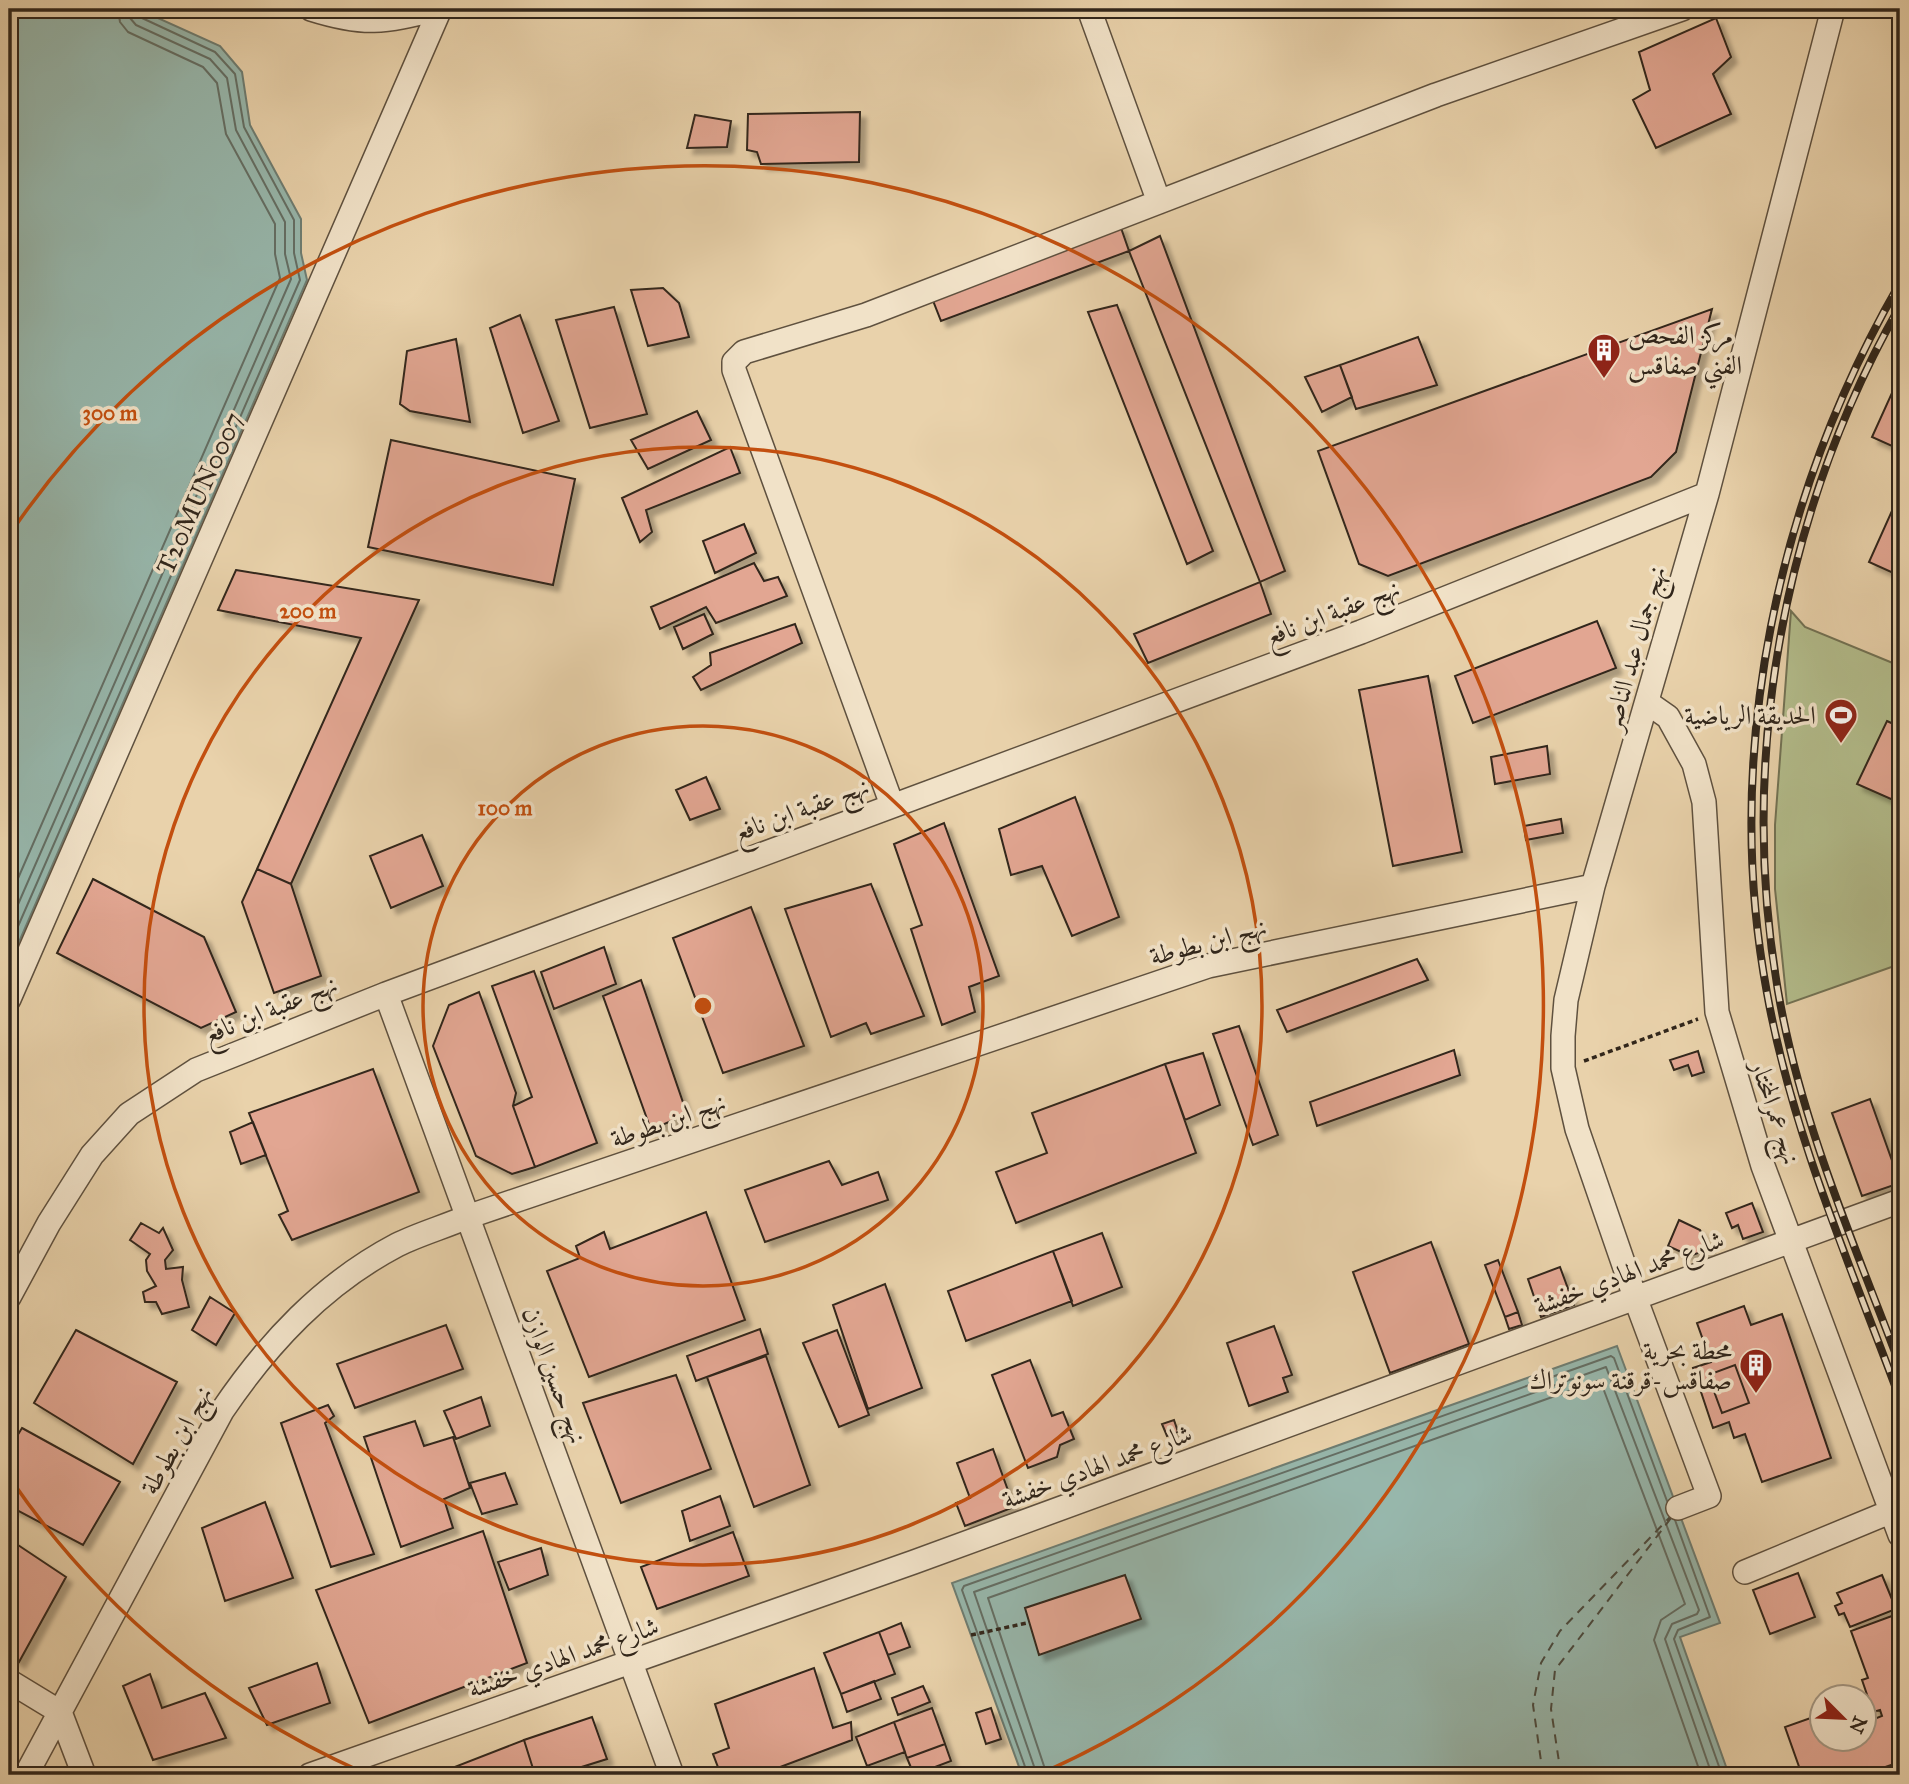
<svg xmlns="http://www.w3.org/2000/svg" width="1909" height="1784" viewBox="0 0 1909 1784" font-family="'IM FELL Great Primer',Amiri,serif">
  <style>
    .green { fill: #b3bd8c; stroke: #727254; stroke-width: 2 }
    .water { fill: #97b7ac; stroke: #6e7d72; stroke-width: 2 }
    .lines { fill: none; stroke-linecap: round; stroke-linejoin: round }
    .shore { stroke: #646e64; stroke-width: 2 }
    .ferry { stroke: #4a4a3f; stroke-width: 2; stroke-dasharray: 9 7; stroke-linecap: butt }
    .building { fill: #e2a692; stroke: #31261b; stroke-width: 2; filter: url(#shadow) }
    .minor-casing { stroke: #5f513f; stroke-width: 26 }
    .path { stroke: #31261b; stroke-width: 3.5; stroke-dasharray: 5 3.5; stroke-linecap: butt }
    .minor { stroke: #f1e2c8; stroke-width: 23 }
    .rail-casing { stroke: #31261b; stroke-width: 8 }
    .rail { stroke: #f1e2c8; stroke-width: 5; stroke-dasharray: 16; stroke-linecap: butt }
    .ring { fill: none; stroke: #c34f0f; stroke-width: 3.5 }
    .labels { text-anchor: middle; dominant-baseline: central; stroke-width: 7; stroke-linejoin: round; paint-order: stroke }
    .poi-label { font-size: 26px; fill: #31261b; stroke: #f1e2c8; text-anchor: end }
    .street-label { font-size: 26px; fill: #31261b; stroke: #f1e2c8 }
    .centre { fill: #c34f0f; stroke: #f1e2c8; stroke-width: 3.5 }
    .ring-label { font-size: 21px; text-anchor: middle; font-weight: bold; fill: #c34f0f; stroke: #f1e2c8; stroke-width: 7; stroke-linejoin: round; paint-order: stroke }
  </style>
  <defs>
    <filter id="shadow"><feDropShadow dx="6" dy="6" stdDeviation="2" flood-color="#0004"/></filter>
  </defs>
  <rect width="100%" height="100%" fill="#e9d2ab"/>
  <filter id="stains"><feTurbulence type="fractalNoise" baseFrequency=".00286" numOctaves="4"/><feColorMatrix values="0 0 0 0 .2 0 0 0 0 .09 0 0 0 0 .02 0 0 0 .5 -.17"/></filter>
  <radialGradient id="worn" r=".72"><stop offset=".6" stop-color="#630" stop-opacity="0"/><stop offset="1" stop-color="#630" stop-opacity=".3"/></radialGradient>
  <path class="green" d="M1791,611L1805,627L1900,666V964L1787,1004L1775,889V825Z"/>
  <path class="water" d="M9,9H138L220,46L242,72L250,125L301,219V253L307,280L9,965Z
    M1617,1346L1720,1623L1680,1637L1729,1775H1022L952,1583Z"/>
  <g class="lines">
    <path class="shore" d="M9,899L280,278L275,254V224L226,134L217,83L203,67L128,32L120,22L118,9
      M9,925L291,279L285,254V222L236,130L227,78L210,59L136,25L130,18L128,9
      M9,947L300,280L294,253V220L244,127L235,74L215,52L142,18L137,9
      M1675,1520L1710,1617L1678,1630L1674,1639L1722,1775
      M1028,1775L962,1590L964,1586L1611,1356L1614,1358L1667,1501
      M1037,1775L974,1592L1606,1367L1699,1610L1697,1614L1672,1624L1665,1639L1712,1775
      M1047,1775L988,1598L1600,1380L1685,1604L1661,1620L1654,1640L1701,1775"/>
    <path class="ferry" d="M1543,1775L1533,1705L1541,1663L1560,1631L1670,1517
      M1561,1775L1551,1709L1555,1670L1671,1518"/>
  </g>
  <path class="building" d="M1716,18L1731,57L1713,74L1731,114L1656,148L1633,100L1650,90L1639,52Z
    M860,112L859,162L761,164L757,152L747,150L748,114Z
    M695,115L731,121L727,147L687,148Z
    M1120,225L1129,251L941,321L932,298Z
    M1160,236L1285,571L1260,582L1129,251Z
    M663,288L679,303L689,337L648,346L631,290Z
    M1117,305L1213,551L1187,564L1088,312Z
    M614,307L647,414L590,428L556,320Z
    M1712,309L1676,452L1651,477L1388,576L1359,564L1318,451Z
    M520,315L559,421L523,433L490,328Z
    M1418,337L1437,385L1356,409L1340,365Z
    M456,339L470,422L410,411L400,404L407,351Z
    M1340,365L1352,397L1322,412L1305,377Z
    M1896,384L1900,386V427L1892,446L1872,437Z
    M697,411L711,440L648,469L631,440Z
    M391,440L575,479L553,585L368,547Z
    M730,447L740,473L646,510L652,532L640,542L622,498Z
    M1900,493V576L1869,562Z
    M744,524L756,553L715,573L703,541Z
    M754,563L764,581L778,577L787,596L716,623L706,607L660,629L651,607Z
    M236,570L419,600L291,884L257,869L361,638L218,610Z
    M1260,582L1271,614L1148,663L1134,634Z
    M704,614L713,634L683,649L674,627Z
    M1597,621L1616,668L1473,723L1455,676Z
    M795,624L802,643L701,690L693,677L711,665L710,653Z
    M1428,676L1462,852L1393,866L1359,690Z
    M1887,721L1900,727V803L1857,784Z
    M1547,746L1550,774L1495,784L1491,757Z
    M706,777L720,809L690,820L676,790Z
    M1075,797L1119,917L1072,936L1042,866L1011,875L999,829Z
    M1561,819L1563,833L1526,840L1524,826Z
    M944,823L999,976L969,987L975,1012L942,1025L911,929L922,925L894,844Z
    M422,835L443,886L391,908L370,856Z
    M257,869L291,884L321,976L274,993L242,902Z
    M93,879L204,937L236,1012L201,1028L57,953Z
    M871,884L924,1016L871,1034L866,1023L831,1037L785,909Z
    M751,907L804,1046L723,1073L673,938Z
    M604,947L616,984L554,1009L541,972Z
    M1417,959L1428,980L1287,1032L1277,1010Z
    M534,971L597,1143L535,1167L513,1106L532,1097L492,986Z
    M641,980L687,1114L651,1130L603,996Z
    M479,992L516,1093L513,1106L535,1167L512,1174L476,1156L433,1046L449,1005Z
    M1239,1026L1278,1135L1253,1145L1213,1034Z
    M1454,1050L1460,1075L1317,1126L1310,1102Z
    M1698,1051L1704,1072L1692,1076L1688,1065L1674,1070L1670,1060Z
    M1203,1053L1220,1105L1185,1120L1165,1064Z
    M1165,1064L1196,1153L1016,1223L996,1172L1047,1153L1032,1113Z
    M373,1069L419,1192L292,1240L279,1215L288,1211L249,1113Z
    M1870,1099L1900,1183L1862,1196L1832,1113Z
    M253,1122L266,1155L241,1164L230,1132Z
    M829,1161L842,1185L878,1172L888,1200L765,1242L745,1190Z
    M1752,1203L1763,1232L1743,1239L1738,1225L1732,1228L1726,1213Z
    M706,1212L745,1320L589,1377L547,1271L580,1258L576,1246L604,1232L610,1249Z
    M1679,1220L1700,1230L1709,1249L1690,1256L1668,1246Z
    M141,1223L159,1233L163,1228L173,1250L165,1260L166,1269L183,1267L182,1280L189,1307L162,1314L156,1302H145L143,1292L156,1286L147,1271L146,1260L150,1254L130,1240Z
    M1102,1233L1122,1287L1073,1306L1053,1251Z
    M1431,1242L1469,1344L1390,1373L1353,1272Z
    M1053,1251L1072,1301L966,1341L948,1291Z
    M1498,1260L1518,1312L1505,1317L1485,1265Z
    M1560,1267L1574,1305L1541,1317L1528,1279Z
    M885,1284L922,1388L868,1409L833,1305Z
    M210,1297L235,1313L216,1345L192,1330Z
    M1744,1306L1751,1325L1782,1314L1831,1458L1762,1482L1745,1434L1734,1438L1729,1422L1713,1428L1693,1368L1711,1362L1697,1323Z
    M1518,1312L1522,1325L1509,1329L1505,1317Z
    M446,1325L463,1369L355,1408L337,1364Z
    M1274,1326L1292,1375L1283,1378L1288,1392L1249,1406L1227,1343Z
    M760,1329L768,1354L696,1381L687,1356Z
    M76,1330L177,1382L133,1464L34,1403Z
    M837,1330L869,1415L839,1427L803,1343Z
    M766,1356L810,1485L754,1507L707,1377Z
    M1030,1360L1052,1416L1063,1412L1074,1439L1060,1445L1057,1457L1028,1468L992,1375Z
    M1735,1365L1749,1403L1722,1413L1708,1375Z
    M676,1375L711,1469L621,1503L583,1403Z
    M481,1397L490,1426L456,1439L444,1411Z
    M328,1405L334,1416L325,1423L374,1554L331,1567L281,1423Z
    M1174,1420L1178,1432L1167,1436L1162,1424Z
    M415,1421L424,1446L453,1437L470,1488L444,1499L453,1528L401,1547L364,1437Z
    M22,1428L120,1482L83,1545L9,1506V1449Z
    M993,1449L1014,1507L965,1526L956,1503L970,1498L957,1463Z
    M505,1473L517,1504L482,1514L470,1483Z
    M720,1496L730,1526L690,1541L682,1511Z
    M265,1502L293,1578L225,1601L202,1528Z
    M483,1531L527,1663L369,1723L316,1590Z
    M733,1532L749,1576L657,1609L641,1567Z
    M9,1539L66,1577L19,1662L9,1655Z
    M541,1548L548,1575L509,1590L498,1562Z
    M1798,1573L1815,1617L1770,1634L1753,1590Z
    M1125,1575L1141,1619L1039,1655L1025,1608Z
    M1882,1575L1896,1609L1850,1627L1844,1613L1839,1615L1835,1606L1842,1603L1837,1593Z
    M1900,1613V1762L1862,1775H1802L1785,1727L1822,1714V1738H1864V1723L1882,1716L1880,1710L1873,1712L1862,1680L1868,1678L1851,1631Z
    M901,1623L910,1647L888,1655L879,1632Z
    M879,1632L895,1674L841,1694L824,1653Z
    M317,1663L330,1703L267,1725L249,1688Z
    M814,1668L833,1728L851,1722L852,1740L759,1775H721L713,1754L729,1748L715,1704Z
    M150,1674L162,1708L205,1693L226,1738L153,1760L123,1686Z
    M874,1681L881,1699L847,1712L841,1694Z
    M923,1686L930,1702L898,1715L892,1698Z
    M932,1708L945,1744L907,1758L894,1722Z
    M991,1708L1001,1739L986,1744L976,1713Z
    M592,1717L607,1759L556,1775H535L524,1740Z
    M894,1722L905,1752L867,1766L856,1737Z
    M524,1740L535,1775H455L452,1768Z
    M945,1744L951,1761L914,1775L907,1758Z"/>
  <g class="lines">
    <defs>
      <path id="minor" d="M311,9C365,26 383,22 437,9
        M1089,9L1159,202
        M1648,703L1668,717L1694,764L1704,802L1717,1012L1763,1166L1900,1535
        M892,805L734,370V362L744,352L866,315L1436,95L1682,9
        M386,994L672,1775
        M9,999L440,9
        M9,1297L49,1223L92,1155L129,1114L196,1070L386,994L1361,632L1707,494
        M1678,1508L1709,1496L1636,1300L1577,1129L1563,1068V1036L1566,1000L1593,886L1707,494L1833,9
        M1745,1572L1892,1511
        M9,1681L60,1712L84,1775
        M26,1775L222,1411C268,1343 323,1284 397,1245C419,1234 444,1227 467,1217L1208,966L1593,886
        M310,1775L914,1562L1900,1201"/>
    </defs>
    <use href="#minor" class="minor-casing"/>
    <path class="path" d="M1584,1061L1698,1019
      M971,1635L1027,1623"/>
    <use href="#minor" class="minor"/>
    <defs>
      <path id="rail" d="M1900,283C1778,494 1722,752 1767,993C1792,1133 1851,1267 1900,1399
        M1900,306C1783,511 1738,759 1778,991C1800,1120 1854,1244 1900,1365"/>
    </defs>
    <use href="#rail" class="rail-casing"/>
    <use href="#rail" class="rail"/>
  </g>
  <g class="ring">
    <circle cx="703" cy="1006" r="280"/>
    <circle cx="703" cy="1006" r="559"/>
    <path d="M362 1772A839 839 0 0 1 12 1481M12 531A839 839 0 1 1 1044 1772"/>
  </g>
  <defs>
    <symbol id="building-pin" viewBox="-11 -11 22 30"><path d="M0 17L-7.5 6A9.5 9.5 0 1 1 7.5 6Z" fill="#8f2418" stroke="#f1e2c8"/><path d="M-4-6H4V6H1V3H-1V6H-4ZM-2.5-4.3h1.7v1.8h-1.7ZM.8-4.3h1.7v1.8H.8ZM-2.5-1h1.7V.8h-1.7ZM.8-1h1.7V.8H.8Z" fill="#fff"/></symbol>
    <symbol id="stadium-pin" viewBox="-11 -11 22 30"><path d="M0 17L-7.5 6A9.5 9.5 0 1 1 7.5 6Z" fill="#8f2418" stroke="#f1e2c8"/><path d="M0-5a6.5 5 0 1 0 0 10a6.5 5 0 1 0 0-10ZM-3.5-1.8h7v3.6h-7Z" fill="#fff"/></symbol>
  </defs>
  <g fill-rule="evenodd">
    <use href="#building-pin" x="1585" y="331" width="38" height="52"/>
    <use href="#stadium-pin" x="1822" y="696" width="38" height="52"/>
    <use href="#building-pin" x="1737" y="1346" width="38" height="52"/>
  </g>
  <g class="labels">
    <g class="poi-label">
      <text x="1628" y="335" text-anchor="start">مركز الفحص<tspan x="1628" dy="30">الفني صفاقس</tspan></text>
      <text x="1816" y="715">الحديقة الرياضية</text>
      <text x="1732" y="1350">محطة بحرية<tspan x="1732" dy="30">صفاقس-قرقنة سونوتراك</tspan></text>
    </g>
    <g class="street-label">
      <text transform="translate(199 493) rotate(-66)">T20MUN0007</text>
      <text transform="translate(1332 612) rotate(-21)">نهج عقبة ابن نافع</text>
      <text transform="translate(1634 648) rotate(-74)">نهج جمال عبد الناصر</text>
      <text transform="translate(801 809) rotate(-20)">نهج عقبة ابن نافع</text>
      <text transform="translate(1208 941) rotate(-15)">نهج ابن بطوطة</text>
      <text transform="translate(270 1009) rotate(-22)">نهج عقبة ابن نافع</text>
      <text transform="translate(1776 1112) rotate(72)">نهج عمرالمختار</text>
      <text transform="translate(668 1120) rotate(-19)">نهج ابن بطوطة</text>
      <text transform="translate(1629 1272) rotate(-20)">شارع محمد الهادي خفشة</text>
      <text transform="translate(555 1375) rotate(70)">نهج حسين الوازن</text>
      <text transform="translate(176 1440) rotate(-61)">نهج ابن بطوطة</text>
      <text transform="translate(1097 1466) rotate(-20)">شارع محمد الهادي خفشة</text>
      <text transform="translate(563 1657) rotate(-19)">شارع محمد الهادي خفشة</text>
    </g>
  </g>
  <circle cx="703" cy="1006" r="10" class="centre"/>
  <g class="ring-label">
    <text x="110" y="420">300 m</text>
    <text x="308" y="618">200 m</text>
    <text x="505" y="815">100 m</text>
  </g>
  <rect width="1909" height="1784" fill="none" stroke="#e9d2ab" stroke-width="35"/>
  <rect x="10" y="10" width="1888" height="1763" fill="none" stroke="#31261b" stroke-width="3.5"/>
  <rect x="18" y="18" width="1874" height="1749" fill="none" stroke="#31261b" stroke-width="2"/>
  <g transform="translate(1843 1718) rotate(114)"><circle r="33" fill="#f1e2c8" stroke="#a49783" stroke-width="2"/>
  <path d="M0-5L12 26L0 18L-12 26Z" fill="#8f2418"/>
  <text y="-10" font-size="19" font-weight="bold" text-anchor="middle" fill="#31261b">N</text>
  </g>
  <rect width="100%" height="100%" filter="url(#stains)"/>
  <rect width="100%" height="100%" fill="url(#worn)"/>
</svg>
